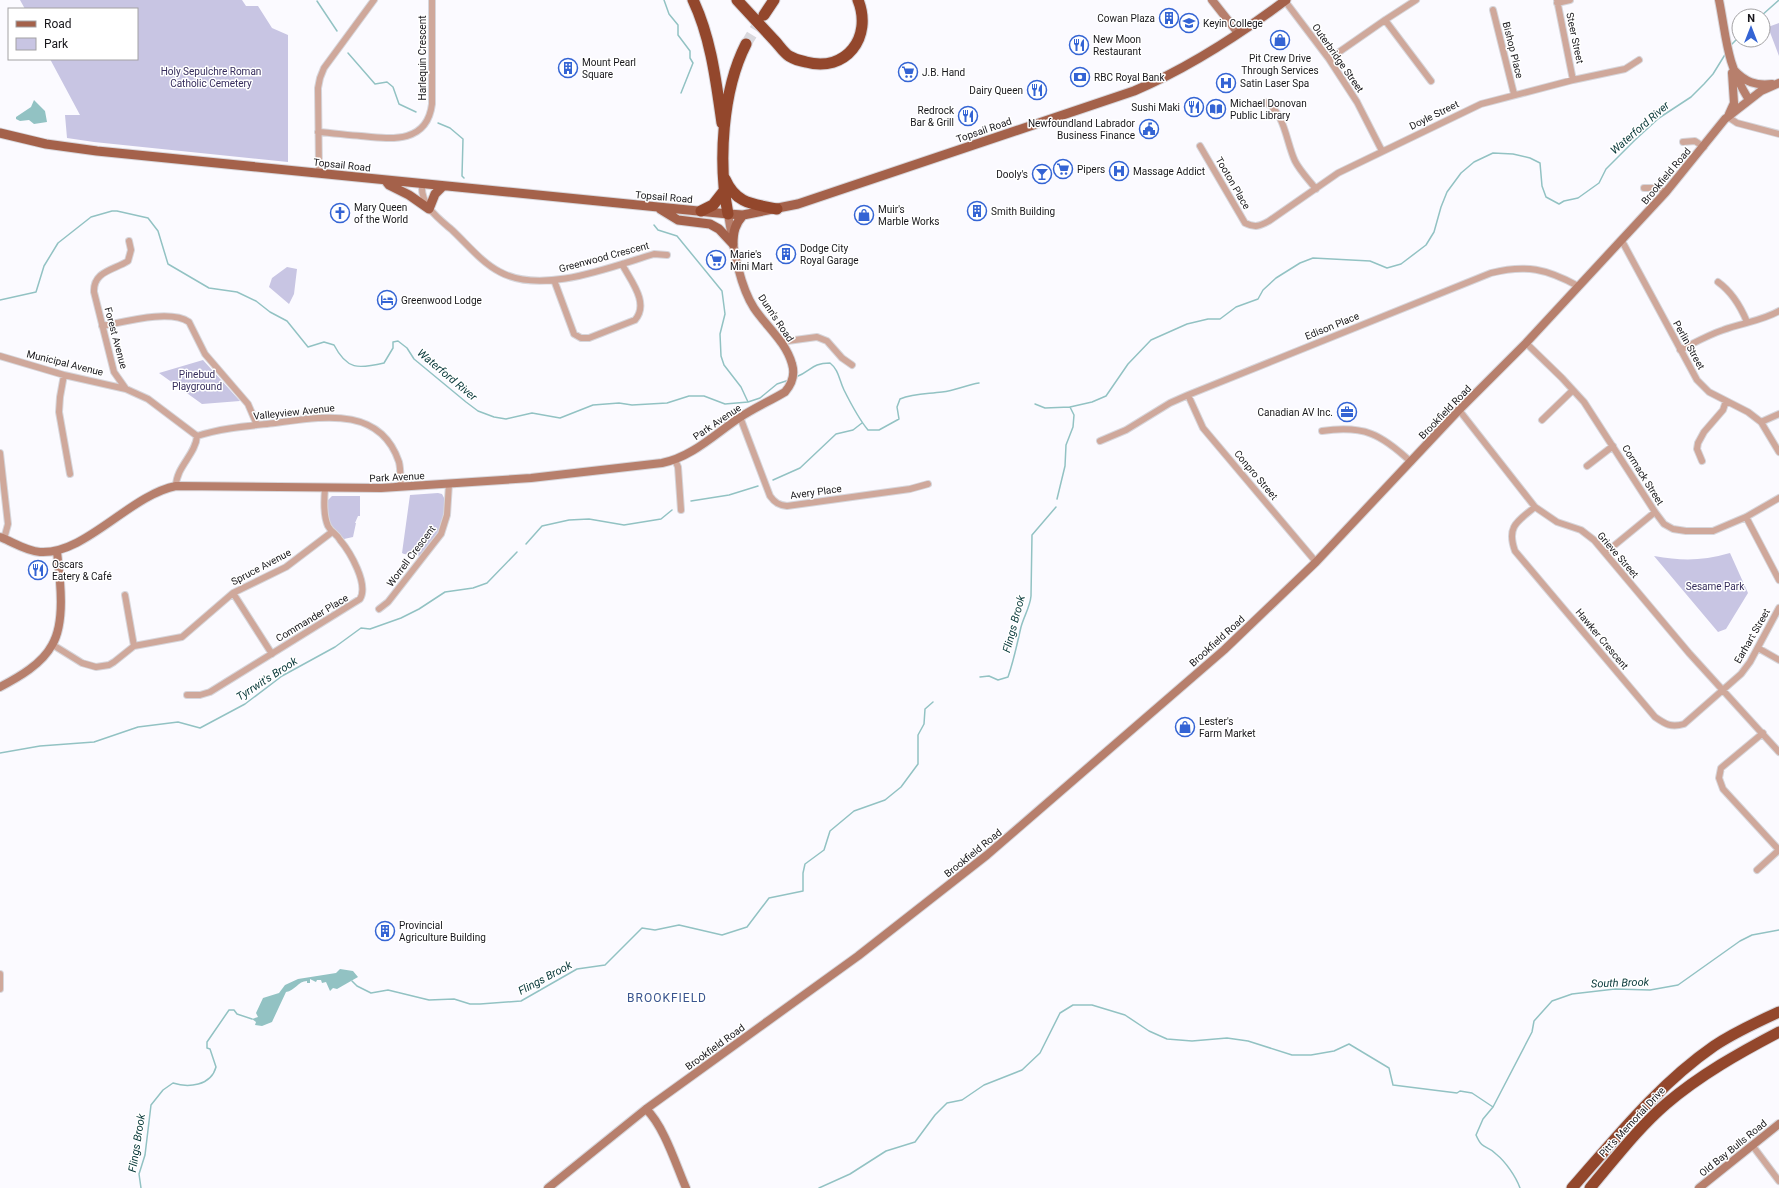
<svg xmlns="http://www.w3.org/2000/svg" width="1779" height="1188" viewBox="0 0 1779 1188" font-family="Roboto,sans-serif">
  <style>
    .green { fill: #c8c5e3 }
    .water { fill: #92c2c3 }
    .lines { fill: none; stroke-linecap: round; stroke-linejoin: round }
    .stream { stroke: #92c2c3; stroke-width: 1.5 }
    .highway-tunnel { stroke: #d9d8dd; stroke-width: 11; stroke-dasharray: 11 5.5; stroke-linecap: butt }
    .street-casing { stroke: #d7d6db; stroke-width: 8 }
    .secondary-casing { stroke: #d7d6db; stroke-width: 10 }
    .primary-casing { stroke: #d7d6db; stroke-width: 11 }
    .highway-casing { stroke: #d7d6db; stroke-width: 13 }
    .street { stroke: #cfa89b; stroke-width: 6 }
    .secondary { stroke: #b77f6c; stroke-width: 8 }
    .primary { stroke: #a4614a; stroke-width: 9 }
    .highway { stroke: #93472c; stroke-width: 11 }
    .labels { text-anchor: middle; dominant-baseline: central; stroke-width: 3; stroke-linejoin: round; paint-order: stroke }
    .poi-label { font-size: 10px; fill: #18171b; stroke: #fff; text-anchor: start }
    .street-label { font-size: 10px; fill: #18171b; stroke: #fff }
    .park-label { font-size: 10px; fill: #362d5c; stroke: #fff }
    .water-label { font-size: 11px; font-style: italic; fill: #073738; stroke: #fff }
    .quarter-label { font-size: 12px; letter-spacing: 1px; fill: #3a558f; stroke: #fff }
  </style>
  <rect width="100%" height="100%" fill="#fbfaff"/>
  <path class="green" d="M20,0H242L246,6H258L272,28L288,35V162L94,142L67,138L65,115H80L50,59H137V9H25Z
    M1779,23V56L1768,27Z
    M287,267L297,269L294,294L289,304L269,287L272,278Z
    M203,360L240,401L202,404L159,373Z
    M438,493L442,494C455,515 434,540 422,556L404,554L402,553L410,495Z
    M332,496H360V516H358L355,523H356L353,537L344,539L334,530L328,520L327,501Z
    M1730,553L1748,593L1726,629L1718,632L1654,556C1683,561 1701,561 1730,553Z"/>
  <path class="water" d="M34,100L45,111L47,122L34,124L29,120L20,121L16,119V117L31,107Z
    M340,969L353,971L358,977L337,989L333,988L330,991L326,982L322,983L321,980H317L316,982L310,979V983H307V981C298,981 295,991 286,992L272,1022L262,1026L255,1025L256,1022L252,1019L258,1017L256,1013L263,998L279,993L285,985L298,979L336,973Z"/>
  <g class="lines">
    <path class="stream" d="M664,0L669,14L678,25V35L690,51V58L693,63L681,93
      M317,1L337,31
      M1761,16L1779,0
      M1730,46L1739,37
      M348,53L375,84L387,82L393,87L399,104L416,112
      M438,123L450,128L463,139L462,176L464,178
      M654,225L658,230L677,236L722,291L725,314L720,334L721,356L724,365L741,387L748,402
      M0,300L36,292L44,266L58,243L91,217L112,211H117L148,218L158,231L168,264L209,288L237,292L256,301L270,312L287,321L308,347L324,342L334,345C347,370 358,369 384,363L393,348V342L398,341L407,348L414,359L466,402L478,411L494,417L506,419L532,413L560,418L593,405L619,403L632,405L667,403L689,396H704L725,404L748,402L760,398L777,384L789,380
      M796,377C812,371 811,363 830,363C839,370 839,380 844,390C851,404 858,418 868,430H879L899,419L897,407L900,399C914,393 927,394 942,392C955,391 966,385 979,383
      M1035,404L1045,408L1070,407L1092,402L1106,396L1128,364L1151,340L1187,324L1208,319H1220L1236,307L1258,299L1263,290L1276,278L1300,263L1313,258L1370,261L1387,268L1401,264L1426,245L1434,232L1441,207L1447,192L1461,173L1474,162L1493,153L1513,154L1530,158L1540,163L1542,186L1546,197L1559,204L1564,201L1578,198L1599,183L1606,169L1635,140L1659,118L1691,97L1704,84L1713,74L1726,53
      M773,480L800,468L836,434L853,430L862,423
      M1057,499L1065,466L1066,445L1073,427L1074,415L1070,407
      M691,501L729,495L758,486
      M526,544L542,526L569,520L589,519L624,525L661,519L672,510
      M980,677L989,676L998,680L1008,677C1014,660 1017,644 1021,627C1024,616 1030,607 1031,596L1032,535L1056,507
      M0,753L40,746L94,742L138,727L178,722L200,728L245,704L282,676L335,647L361,628L370,629L401,618L419,609L445,592L473,588L487,583L517,552
      M352,981L357,986L371,993L388,990L429,1000L454,999L470,1004H480L521,1001L577,969L605,965L642,928L655,930L679,925L722,935L747,927L769,898L803,891V873L805,864L824,850L830,831L854,811L885,800L901,787L918,764V735L924,724L925,709L933,702
      M141,1188L139,1174L145,1155L151,1105L163,1090L173,1083C188,1088 211,1086 216,1067L210,1049L207,1048V1042L229,1010H234L237,1014L252,1019
      M819,1188L850,1174L886,1151L915,1142L935,1115L947,1103L962,1100L984,1085L1022,1070L1040,1053L1060,1013L1073,1005H1092L1125,1015L1149,1031L1167,1039L1192,1041L1227,1038L1248,1041L1292,1055H1311L1334,1051L1349,1044L1389,1068L1393,1085L1457,1093L1460,1091L1472,1093L1493,1107
      M1520,1188C1516,1177 1506,1162 1496,1154C1486,1144 1483,1151 1476,1135L1483,1119L1493,1107L1532,1032L1534,1021L1552,1001L1572,994L1615,989L1650,990L1678,985L1740,941L1752,935L1779,930"/>
    <path class="highway-tunnel" d="M746,44L763,16"/>
    <defs>
      <path id="street" d="M1557,0L1573,80
        M1285,1L1329,59L1357,102L1382,151
        M1557,3L1570,0
        M1493,10L1514,94
        M1385,20L1431,81
        M1329,59L1385,20L1416,0
        M1265,102C1285,112 1286,142 1295,161C1300,171 1309,180 1316,189
        M1728,117L1737,123L1779,134
        M318,132C333,133 347,135 361,136C391,139 427,144 432,104V0
        M1683,142L1695,141L1704,147
        M1200,146L1245,223C1255,228 1260,226 1269,221L1338,173L1481,104L1573,80L1625,69L1639,60
        M319,173L318,88L320,78L324,68L374,0
        M422,184C420,205 438,218 452,230C467,244 482,263 500,272C542,295 611,267 654,254L667,255
        M1644,188H1656L1666,192
        M129,241L131,250L128,261C114,270 93,271 94,292L114,372L126,389L148,399L197,436C196,454 176,467 176,486
        M1622,241L1697,380L1709,392L1748,412L1761,422L1779,452
        M554,280L574,334L581,338H589L635,320C650,303 630,280 622,264
        M1718,282C1732,292 1740,305 1747,322
        M102,326C124,322 170,309 189,322L205,354L248,404L257,425
        M780,342L817,337L827,341L842,358L852,365
        M1526,343L1562,378L1584,402L1655,512L1664,524L1673,529L1686,531H1713L1746,517L1779,498
        M1680,350C1694,343 1708,335 1723,330C1741,323 1762,321 1779,311
        M0,356L64,375L126,389
        M64,375L60,397L59,412L70,474
        M1188,395L1203,428L1316,562
        M1459,410L1535,507L1557,522L1581,530L1594,540L1689,653L1779,752
        M740,417L770,496C775,503 779,505 787,506L910,489L928,484
        M1542,420L1573,390
        M1761,422L1779,414
        M1322,431C1364,425 1381,434 1411,462
        M197,436C222,428 249,426 275,423C321,417 380,405 399,462C401,470 400,479 401,487
        M1100,441L1126,430L1170,403L1188,395L1491,273C1526,264 1547,269 1578,286
        M0,453L8,524L4,539
        M675,460L678,467L681,510
        M1702,461L1697,449L1698,443L1704,432L1723,410L1726,401
        M1587,466L1613,446
        M1535,507C1518,521 1506,526 1515,551L1655,717C1665,724 1671,728 1684,724L1741,674L1750,662L1779,608
        M1746,517L1779,580
        M1605,553L1655,512
        M233,593L272,654
        M125,595L134,646
        M379,609L388,602L441,534L447,515L449,484
        M53,645L82,663L96,667L109,665L114,662L134,646L182,637L233,593L286,567L332,532
        M1758,648L1779,660
        M187,695H200L210,692L360,599C369,584 350,552 340,540C337,534 331,532 328,526C323,515 324,500 325,489
        M1763,733L1721,768L1719,778L1723,789L1779,850
        M1757,870L1779,850
        M0,974V989
        M1752,1145L1779,1181"/>
      <path id="secondary" d="M1212,0L1238,33
        M1719,0C1727,40 1726,63 1749,100
        M1734,70C1745,82 1756,86 1772,84
        M1729,114L1734,103L1732,73
        M0,537C13,542 26,551 40,552C85,555 130,495 176,486L381,488L531,478L662,463C692,457 715,434 739,418C754,408 770,401 785,392C792,384 795,374 792,364C786,342 766,326 754,308C738,283 733,243 728,214
        M0,687C19,677 42,664 52,645C66,622 60,578 57,552
        M646,1109C664,1126 676,1165 686,1188
        M548,1188L646,1109L858,956L987,855L1224,650L1316,562L1459,410L1526,343L1666,192L1725,119L1761,91L1779,83
        M1699,1188L1779,1124"/>
      <path id="primary" d="M0,133L46,144L97,151L728,214L743,215L798,204L1134,91C1189,68 1239,35 1286,0
        M385,180L389,185L409,195L429,209L435,194L443,186
        M660,209L678,220L710,224L719,229L733,244
        M733,244C733,232 735,224 743,215"/>
      <path id="highway" d="M693,0C711,38 716,81 722,123
        M737,0C749,13 762,27 774,40C779,45 783,52 789,56C794,59 800,61 806,62C846,73 873,37 858,0
        M764,15L774,0
        M725,179C736,204 753,204 777,209
        M701,211L713,205L724,191
        M728,214C718,163 722,91 746,44
        M1572,1188C1616,1138 1659,1084 1714,1046C1735,1032 1757,1022 1779,1012
        M1590,1188C1614,1160 1637,1129 1666,1104C1700,1075 1739,1053 1779,1032"/>
    </defs>
    <use href="#street" class="street-casing"/>
    <use href="#secondary" class="secondary-casing"/>
    <use href="#primary" class="primary-casing"/>
    <use href="#highway" class="highway-casing"/>
    <use href="#street" class="street"/>
    <use href="#secondary" class="secondary"/>
    <use href="#primary" class="primary"/>
    <use href="#highway" class="highway"/>
  </g>
  <defs>
    <symbol id="building-ring" viewBox="-11 -11 22 22"><circle r="9.5" fill="#fff" stroke="#3464d4" stroke-width="1.5"/><path d="M-4-6H4V6H1V3H-1V6H-4ZM-2.5-4.3h1.7v1.8h-1.7ZM.8-4.3h1.7v1.8H.8ZM-2.5-1h1.7V.8h-1.7ZM.8-1h1.7V.8H.8Z" fill="#3464d4"/></symbol>
    <symbol id="university-ring" viewBox="-11 -11 22 22"><circle r="9.5" fill="#fff" stroke="#3464d4" stroke-width="1.5"/><path d="M0-5L7-2L0 1L-7-2ZM-4 1L0 2.5L4 1V4Q0 6-4 4Z" fill="#3464d4"/></symbol>
    <symbol id="shop-ring" viewBox="-11 -11 22 22"><circle r="9.5" fill="#fff" stroke="#3464d4" stroke-width="1.5"/><path d="M-5-2.5h2.3a2.7 3.5 0 0 1 5.4 0H5L5.5 6h-11ZM-1.5-2.5h3a1.5 2.3 0 0 0-3 0Z" fill="#3464d4"/></symbol>
    <symbol id="restaurant-ring" viewBox="-11 -11 22 22"><circle r="9.5" fill="#fff" stroke="#3464d4" stroke-width="1.5"/><path d="M-5-6h1v4h1v-4h1v4h1v-4h1v5L-1.5 .5V6h-2V.5L-5-1ZM5-6V6H3V1.5H1.5Q1.5-4 5-6Z" fill="#3464d4"/></symbol>
    <symbol id="supermarket-ring" viewBox="-11 -11 22 22"><circle r="9.5" fill="#fff" stroke="#3464d4" stroke-width="1.5"/><path d="M-6-5.5h2.5l.6 2H6L4.5 2H-2.5L-4.4-4H-6ZM-1.5 3.2a1.3 1.3 0 1 0 .1 0ZM3 3.2a1.3 1.3 0 1 0 .1 0Z" fill="#3464d4"/></symbol>
    <symbol id="bank-ring" viewBox="-11 -11 22 22"><circle r="9.5" fill="#fff" stroke="#3464d4" stroke-width="1.5"/><path d="M-6-4H6V4H-6ZM0-2.3a2.3 2.3 0 1 0 0 4.6a2.3 2.3 0 1 0 0-4.6Z" fill="#3464d4"/></symbol>
    <symbol id="hospital-ring" viewBox="-11 -11 22 22"><circle r="9.5" fill="#fff" stroke="#3464d4" stroke-width="1.5"/><path d="M-5-5h3v3.5h4V-5h3V5h-3V1.5h-4V5h-3Z" fill="#3464d4"/></symbol>
    <symbol id="library-ring" viewBox="-11 -11 22 22"><circle r="9.5" fill="#fff" stroke="#3464d4" stroke-width="1.5"/><path d="M-6-4Q-3-5.5-.7-3.5V5Q-3 3-6 4ZM6-4Q3-5.5 .7-3.5V5Q3 3 6 4Z" fill="#3464d4"/></symbol>
    <symbol id="civic-ring" viewBox="-11 -11 22 22"><circle r="9.5" fill="#fff" stroke="#3464d4" stroke-width="1.5"/><path d="M-.6-6.5H3V-4.5H.6V-3L4-1V1h2V6H-6V1h2V-1L-.6-3ZM-1.2 2.5V6h2.4V2.5Z" fill="#3464d4"/></symbol>
    <symbol id="bar-ring" viewBox="-11 -11 22 22"><circle r="9.5" fill="#fff" stroke="#3464d4" stroke-width="1.5"/><path d="M-6-5H6L.8 .8V4.5H3.5V6h-7V4.5H-.8V.8Z" fill="#3464d4"/></symbol>
    <symbol id="church-ring" viewBox="-11 -11 22 22"><circle r="9.5" fill="#fff" stroke="#3464d4" stroke-width="1.5"/><path d="M-1.2-6h2.4v3.5h3.3v2.4h-3.3V6h-2.4V-.1h-3.3v-2.4h3.3Z" fill="#3464d4"/></symbol>
    <symbol id="hotel-ring" viewBox="-11 -11 22 22"><circle r="9.5" fill="#fff" stroke="#3464d4" stroke-width="1.5"/><path d="M-6-4.5h1.5V1H6V5H4.5V3h-9V5H-6ZM-4 0a1.8 1.8 0 1 1 3.6 0ZM.5 0V-2.5h3Q6-2.5 6 0Z" fill="#3464d4"/></symbol>
    <symbol id="office-ring" viewBox="-11 -11 22 22"><circle r="9.5" fill="#fff" stroke="#3464d4" stroke-width="1.5"/><path d="M-6-3h4V-5.5h4V-3h4V5H-6ZM-1-4.5V-3h2v-1.5ZM-6 0V1H6V0Z" fill="#3464d4"/></symbol>
  </defs>
  <g fill-rule="evenodd">
    <use href="#building-ring" x="1158" y="7" width="22" height="22"/>
    <use href="#university-ring" x="1178" y="12" width="22" height="22"/>
    <use href="#shop-ring" x="1269" y="29" width="22" height="22"/>
    <use href="#restaurant-ring" x="1068" y="34" width="22" height="22"/>
    <use href="#building-ring" x="557" y="57" width="22" height="22"/>
    <use href="#supermarket-ring" x="897" y="61" width="22" height="22"/>
    <use href="#bank-ring" x="1069" y="66" width="22" height="22"/>
    <use href="#hospital-ring" x="1215" y="72" width="22" height="22"/>
    <use href="#restaurant-ring" x="1026" y="79" width="22" height="22"/>
    <use href="#restaurant-ring" x="1183" y="96" width="22" height="22"/>
    <use href="#library-ring" x="1205" y="98" width="22" height="22"/>
    <use href="#restaurant-ring" x="957" y="105" width="22" height="22"/>
    <use href="#civic-ring" x="1138" y="118" width="22" height="22"/>
    <use href="#supermarket-ring" x="1052" y="158" width="22" height="22"/>
    <use href="#hospital-ring" x="1108" y="160" width="22" height="22"/>
    <use href="#bar-ring" x="1031" y="163" width="22" height="22"/>
    <use href="#building-ring" x="966" y="200" width="22" height="22"/>
    <use href="#church-ring" x="329" y="202" width="22" height="22"/>
    <use href="#shop-ring" x="853" y="204" width="22" height="22"/>
    <use href="#building-ring" x="775" y="243" width="22" height="22"/>
    <use href="#supermarket-ring" x="705" y="249" width="22" height="22"/>
    <use href="#hotel-ring" x="376" y="289" width="22" height="22"/>
    <use href="#office-ring" x="1336" y="401" width="22" height="22"/>
    <use href="#restaurant-ring" x="27" y="559" width="22" height="22"/>
    <use href="#shop-ring" x="1174" y="716" width="22" height="22"/>
    <use href="#building-ring" x="374" y="920" width="22" height="22"/>
  </g>
  <g class="labels">
    <g class="poi-label">
      <text x="1155" y="18" text-anchor="end">Cowan Plaza</text>
      <text x="1203" y="23">Keyin College</text>
      <text x="1093" y="39">New Moon<tspan x="1093" dy="12">Restaurant</tspan></text>
      <text x="1280" y="58" text-anchor="middle">Pit Crew Drive<tspan x="1280" dy="12">Through Services</tspan></text>
      <text x="582" y="62">Mount Pearl<tspan x="582" dy="12">Square</tspan></text>
      <text x="922" y="72">J.B. Hand</text>
      <text x="1094" y="77">RBC Royal Bank</text>
      <text x="1240" y="83">Satin Laser Spa</text>
      <text x="1023" y="90" text-anchor="end">Dairy Queen</text>
      <text x="1230" y="103">Michael Donovan<tspan x="1230" dy="12">Public Library</tspan></text>
      <text x="1180" y="107" text-anchor="end">Sushi Maki</text>
      <text x="954" y="110" text-anchor="end">Redrock<tspan x="954" dy="12">Bar &amp; Grill</tspan></text>
      <text x="1135" y="123" text-anchor="end">Newfoundland Labrador<tspan x="1135" dy="12">Business Finance</tspan></text>
      <text x="1077" y="169">Pipers</text>
      <text x="1133" y="171">Massage Addict</text>
      <text x="1028" y="174" text-anchor="end">Dooly's</text>
      <text x="354" y="207">Mary Queen<tspan x="354" dy="12">of the World</tspan></text>
      <text x="878" y="209">Muir's<tspan x="878" dy="12">Marble Works</tspan></text>
      <text x="991" y="211">Smith Building</text>
      <text x="800" y="248">Dodge City<tspan x="800" dy="12">Royal Garage</tspan></text>
      <text x="730" y="254">Marie's<tspan x="730" dy="12">Mini Mart</tspan></text>
      <text x="401" y="300">Greenwood Lodge</text>
      <text x="1333" y="412" text-anchor="end">Canadian AV Inc.</text>
      <text x="52" y="564">Oscars<tspan x="52" dy="12">Eatery &amp; Café</tspan></text>
      <text x="1199" y="721">Lester's<tspan x="1199" dy="12">Farm Market</tspan></text>
      <text x="399" y="925">Provincial<tspan x="399" dy="12">Agriculture Building</tspan></text>
    </g>
    <g class="street-label">
      <text transform="translate(1575 38) rotate(78)">Steer Street</text>
      <text transform="translate(1513 50) rotate(76)">Bishop Place</text>
      <text transform="translate(422 58) rotate(-90)">Harlequin Crescent</text>
      <text transform="translate(1338 58) rotate(55)">Outerbridge Street</text>
      <text transform="translate(1434 115) rotate(-26)">Doyle Street</text>
      <text transform="translate(984 130) rotate(-19)">Topsail Road</text>
      <text transform="translate(342 165) rotate(6)">Topsail Road</text>
      <text transform="translate(1666 176) rotate(-50)">Brookfield Road</text>
      <text transform="translate(1233 183) rotate(60)">Tooton Place</text>
      <text transform="translate(664 197) rotate(5)">Topsail Road</text>
      <text transform="translate(604 257) rotate(-15)">Greenwood Crescent</text>
      <text transform="translate(776 318) rotate(56)">Dunn's Road</text>
      <text transform="translate(1332 326) rotate(-22)">Edison Place</text>
      <text transform="translate(116 338) rotate(75)">Forest Avenue</text>
      <text transform="translate(1689 345) rotate(61)">Perlin Street</text>
      <text transform="translate(65 363) rotate(14)">Municipal Avenue</text>
      <text transform="translate(294 412) rotate(-6)">Valleyview Avenue</text>
      <text transform="translate(1445 412) rotate(-46)">Brookfield Road</text>
      <text transform="translate(717 422) rotate(-34)">Park Avenue</text>
      <text transform="translate(1256 475) rotate(50)">Conpro Street</text>
      <text transform="translate(1643 475) rotate(58)">Cormack Street</text>
      <text transform="translate(397 477) rotate(-3)">Park Avenue</text>
      <text transform="translate(816 492) rotate(-8)">Avery Place</text>
      <text transform="translate(1618 555) rotate(49)">Grieve Street</text>
      <text transform="translate(411 556) rotate(-53)">Worrell Crescent</text>
      <text transform="translate(261 567) rotate(-28)">Spruce Avenue</text>
      <text transform="translate(312 618) rotate(-31)">Commander Place</text>
      <text transform="translate(1752 636) rotate(-60)">Earhart Street</text>
      <text transform="translate(1602 639) rotate(50)">Hawker Crescent</text>
      <text transform="translate(1217 641) rotate(-42)">Brookfield Road</text>
      <text transform="translate(973 853) rotate(-39)">Brookfield Road</text>
      <text transform="translate(715 1047) rotate(-36)">Brookfield Road</text>
      <text transform="translate(1632 1122) rotate(-47)">Pitt's Memorial Drive</text>
      <text transform="translate(1733 1148) rotate(-39)">Old Bay Bulls Road</text>
    </g>
    <g class="park-label">
      <text x="211" y="71">Holy Sepulchre Roman<tspan x="211" dy="12">Catholic Cemetery</tspan></text>
      <text x="197" y="374">Pinebud<tspan x="197" dy="12">Playground</tspan></text>
      <text x="1715" y="586">Sesame Park</text>
    </g>
    <g class="water-label">
      <text transform="translate(1640 128) rotate(-41)">Waterford River</text>
      <text transform="translate(447 375) rotate(40)">Waterford River</text>
      <text transform="translate(1014 624) rotate(-75)">Flings Brook</text>
      <text transform="translate(267 679) rotate(-33)">Tyrrwit's Brook</text>
      <text transform="translate(545 978) rotate(-28)">Flings Brook</text>
      <text transform="translate(1620 983) rotate(-2)">South Brook</text>
      <text transform="translate(137 1143) rotate(-81)">Flings Brook</text>
    </g>
    <g class="quarter-label">
      <text x="667" y="998">BROOKFIELD</text>
    </g>
  </g>
  <rect x="8" y="8" width="130" height="52" fill="#ffffff" stroke="#a3a2a4"/>
  <rect x="16" y="21" width="20" height="6" fill="#a4614a" stroke="#a3a2a4"/>
  <text x="44" y="28" font-size="12" fill="#18171b">Road</text>
  <rect x="16" y="38" width="20" height="12" fill="#c8c5e3" stroke="#a3a2a4"/>
  <text x="44" y="48" font-size="12" fill="#18171b">Park</text>
  <g transform="translate(1751 28)"><circle r="19" fill="#ffffff" stroke="#a3a2a4"/>
  <path d="M0-3L7 15L0 10L-7 15Z" fill="#3464d4"/>
  <text y="-6" font-size="11" font-weight="bold" text-anchor="middle" fill="#18171b">N</text>
  </g>
</svg>
